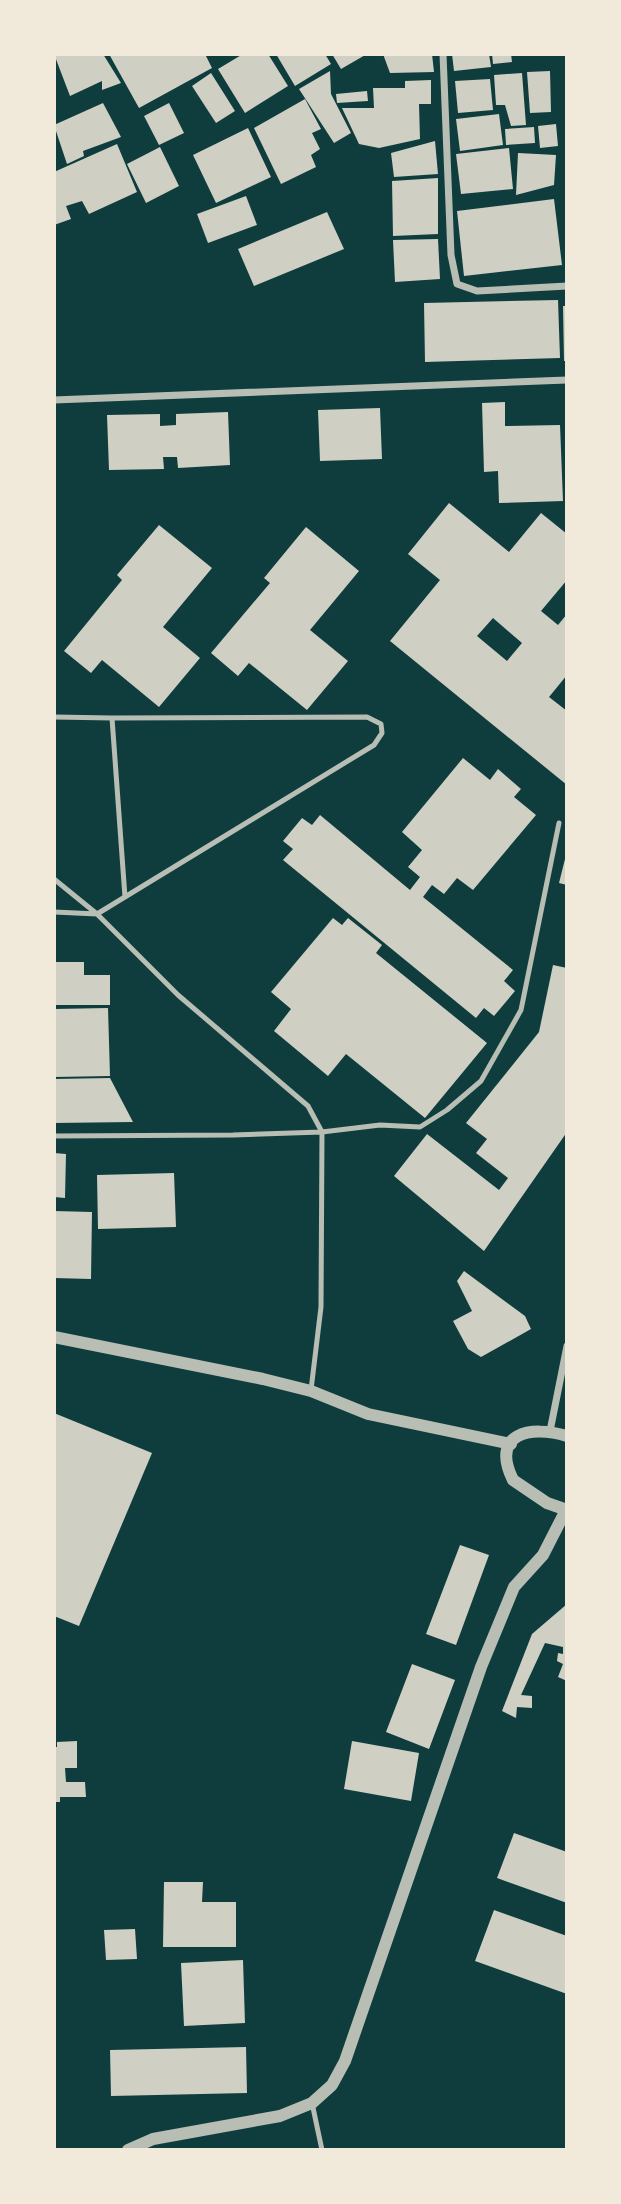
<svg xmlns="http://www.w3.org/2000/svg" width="621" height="2204" viewBox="0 0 621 2204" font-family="Jost,sans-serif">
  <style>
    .building { fill: #cfcfc3; fill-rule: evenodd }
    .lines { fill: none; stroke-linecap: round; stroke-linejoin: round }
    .service { stroke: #b8beb3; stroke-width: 5 }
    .minor { stroke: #b8beb3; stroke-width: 7 }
    .tertiary { stroke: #b8beb3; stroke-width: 12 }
  </style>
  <rect width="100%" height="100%" fill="#0f3d3e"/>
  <path class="building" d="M54,54H103L121,83L102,90V81L70,96Z
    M109,54H205L212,68L139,108Z
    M243,54H268L288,86L245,113L218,69Z
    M276,54H325L331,64L295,86Z
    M332,54H367L341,69Z
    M383,54H432L434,72L390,73Z
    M452,54H489L491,67L454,71Z
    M492,54H511L512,62L493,64Z
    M330,71L331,94L351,133L334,143L299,89Z
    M550,71L551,112L530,113L527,72Z
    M211,73L235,111L216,123L192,86Z
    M522,73L526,125L511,126L505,105H496L494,75Z
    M490,79L493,110L458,113L455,81Z
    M431,80V104H419L420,139L379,148L359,144L342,108H374L373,88H405V81Z
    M367,91L368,101L337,103L336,94Z
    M305,99L321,129L312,133L320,149L311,155L316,167L281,184L254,128Z
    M103,103L121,137L83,151L84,156L67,164L54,125Z
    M169,103L184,133L159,145L144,116Z
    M499,114L503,145L460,151L456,119Z
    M556,124L558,146L540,148L538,126Z
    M534,127L535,143L506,145L505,129Z
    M248,128L271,177L216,203L193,155Z
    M435,141L438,174L394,177L391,153Z
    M117,144L137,192L89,214L82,201L66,206L71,219L54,225V172Z
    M160,147L179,186L146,203L127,164Z
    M509,148L513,189L461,194L456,154Z
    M518,153L556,155L554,185L516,195Z
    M438,178V234L393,236L392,181Z
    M246,196L257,225L208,243L197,214Z
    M554,199L562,265L464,276L457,211Z
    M327,212L344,249L254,286L238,249Z
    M438,239L440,279L395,282L393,240Z
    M558,300L560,358L425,362L424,303Z
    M563,306H567V361H564Z
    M505,402V426L560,425L563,501L499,503L498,471L484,472L482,403Z
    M380,408L382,459L320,461L318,410Z
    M228,412L230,465L178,468L177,457H163L164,469L109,470L107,415L160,414V426L176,425V414Z
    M449,503L509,552L541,513L567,534V580L541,611L558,625L567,614V675L549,697L567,711V785L390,641L440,580L408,554ZM493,618L522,643L507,661L477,636Z
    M159,525L212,568L163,627L200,658L159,707L102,660L91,673L64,651L122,580L117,575Z
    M306,527L359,571L310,630L348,661L307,710L249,663L238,676L211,653L270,583L264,578Z
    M463,758L490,780L498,769L521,789L514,797L536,815L473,890L457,878L444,894L432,885L423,897L513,970L504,981L515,991L494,1016L484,1008L476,1018L283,860L293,849L283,841L302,818L312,825L320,815L410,890L420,877L408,867L422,850L402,832Z
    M566,855H567V885L559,883Z
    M333,918L342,925L348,918L382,945L376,953L487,1043L425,1118L346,1054L328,1076L274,1031L291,1009L271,992Z
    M54,962H84V975H110V1005H54Z
    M553,965L567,968V1132L484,1251L394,1176L427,1134L499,1190L508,1178L476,1153L487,1139L466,1123L539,1032Z
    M108,1008L110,1076L54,1077V1009Z
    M110,1078L133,1122L54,1123V1079Z
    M54,1153L66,1154L65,1198L54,1197Z
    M174,1173L176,1227L98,1229L97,1175Z
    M54,1211L92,1212L91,1279L54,1278Z
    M464,1271L525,1316L531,1329L481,1357L468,1349L453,1321L472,1311L457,1281Z
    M54,1413L152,1453L79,1626L54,1616Z
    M460,1545L489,1555L456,1645L426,1634Z
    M567,1604V1681L558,1677L563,1664L557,1661L558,1653L563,1654V1647L545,1643L521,1695L532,1696V1708L517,1707L516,1718L502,1711L532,1634Z
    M412,1664L455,1680L429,1749L386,1732Z
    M77,1741V1768H65L66,1782H85L86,1797H60V1802H54V1747H57V1742Z
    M352,1741L419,1753L411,1801L344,1789Z
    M514,1833L567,1852V1903L497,1878Z
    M164,1882H203L202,1902H236V1947H163Z
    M494,1910L567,1936V1994L475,1961Z
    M135,1929L137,1959L106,1960L104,1930Z
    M243,1960L245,2023L184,2026L181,1963Z
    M246,2047L247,2093L111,2096L110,2050Z"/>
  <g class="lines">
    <path class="service" d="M54,717L112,718
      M54,879L97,914L54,912
      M125,897L112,718L367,717L381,724L382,733L374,745L97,914L178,995L308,1106L322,1132L321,1307L311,1390
      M54,1136L233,1135L322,1132L380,1125L420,1127L447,1110L481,1081L521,1010L559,823
      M312,2103L322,2150"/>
    <path class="minor" d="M443,54L451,255L457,284L477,291L567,286
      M54,400L567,380
      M550,1431L567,1346"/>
    <path class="tertiary" d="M54,1337L263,1379L311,1391L368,1414L511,1444
      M567,1436C530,1425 490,1433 513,1480L547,1503L567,1510
      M128,2150L153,2139L280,2116L312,2103L332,2085L345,2061L481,1667L514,1587L543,1555L566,1510"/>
  </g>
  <rect width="621" height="2204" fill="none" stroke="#f1e9da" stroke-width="112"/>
</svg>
